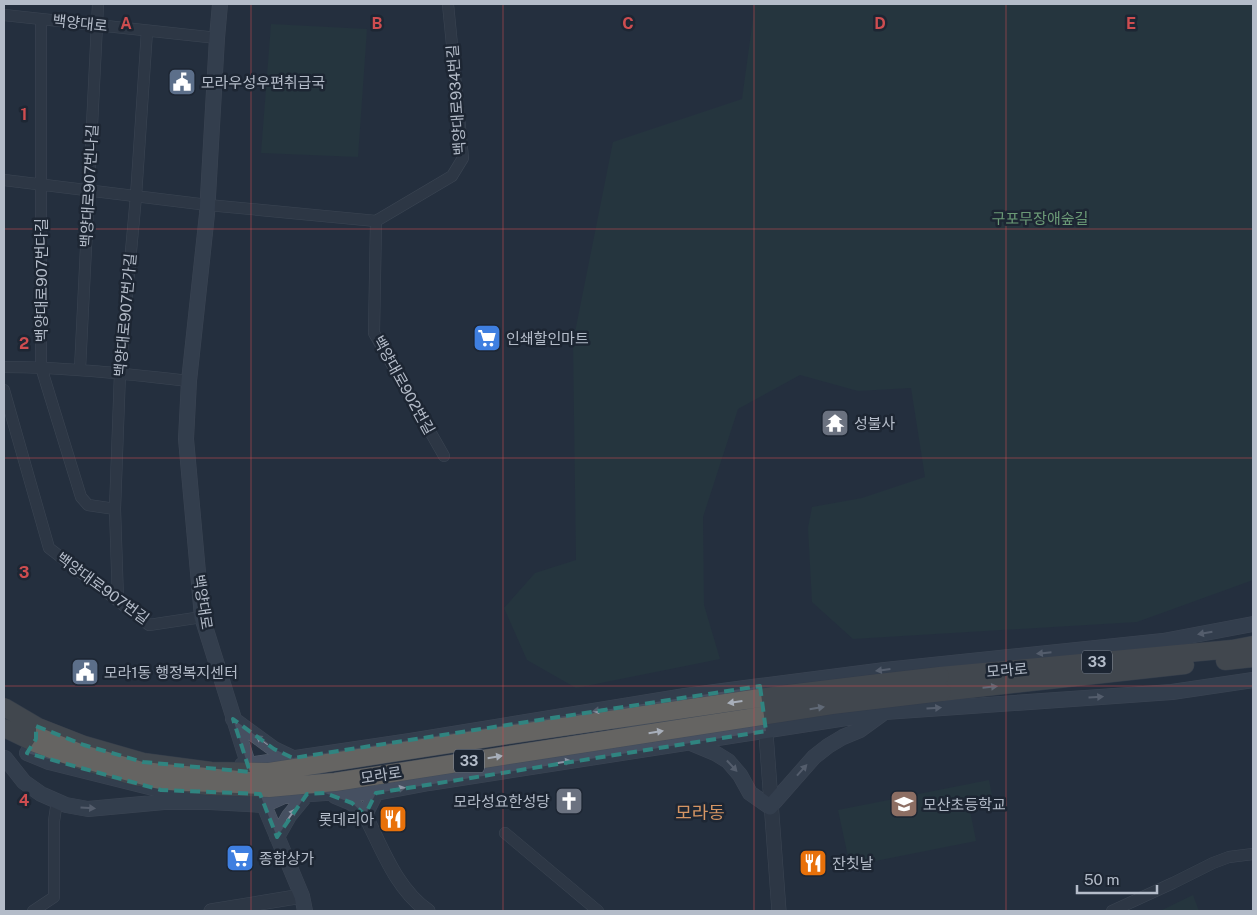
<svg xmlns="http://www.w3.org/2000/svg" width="1257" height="915" viewBox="0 0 1257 915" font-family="'Public Sans','Noto Sans KR',sans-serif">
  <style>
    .green { fill: #263c3f }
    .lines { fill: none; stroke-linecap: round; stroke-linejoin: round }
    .minor-casing { stroke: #565f6c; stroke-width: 12 }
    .tertiary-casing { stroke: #565f6c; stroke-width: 15 }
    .secondary-casing { stroke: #565f6c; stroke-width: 16 }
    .trunk-casing { stroke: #434c59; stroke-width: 19 }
    .minor { stroke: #38414e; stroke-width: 11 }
    .tertiary { stroke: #38414e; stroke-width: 14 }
    .secondary { stroke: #465061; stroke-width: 15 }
    .trunk { stroke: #656462; stroke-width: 18 }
    .trunk-bridge-casing { stroke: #434c59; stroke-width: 19; stroke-linecap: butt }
    .trunk-bridge { stroke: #656462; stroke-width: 18 }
    .oneway { fill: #8e96a5 }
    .oneway2 { fill: #a8afba }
    .marked { fill: none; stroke: #308480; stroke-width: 4; stroke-dasharray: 10 6; stroke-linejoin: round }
    .grid { fill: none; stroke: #ce4d50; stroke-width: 1; stroke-opacity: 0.55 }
    .labels { text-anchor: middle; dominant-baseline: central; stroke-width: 5; stroke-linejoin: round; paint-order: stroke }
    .shield { fill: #1d2633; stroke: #878f9c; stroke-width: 1 }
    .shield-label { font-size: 14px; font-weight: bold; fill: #b4bcc9 }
    .street-label { font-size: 15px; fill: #b4bcc9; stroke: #1d2633 }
    .poi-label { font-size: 15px; fill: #b4bcc9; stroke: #1d2633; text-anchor: start }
    .park-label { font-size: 15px; fill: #6b9a76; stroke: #1d2633 }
    .quarter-label { font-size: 18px; fill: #d59563; stroke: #1d2633 }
    .grid-label { font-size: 16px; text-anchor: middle; font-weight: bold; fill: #ce4d50; stroke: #1d2633; stroke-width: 5; stroke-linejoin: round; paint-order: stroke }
  </style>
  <rect width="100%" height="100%" fill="#242f3e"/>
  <path class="green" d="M755,4H1253V580L1137,622L853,639L812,602L808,528L812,507L862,498L925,477L911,388L858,391L800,375L738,409L703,517L704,605L720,659L576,688L527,660L504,608L535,573L576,560L573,342L613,142L742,99Z
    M271,24L367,29L358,157L261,153Z
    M989,780L994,806L970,811L976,841L850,866L838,810Z
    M1193,895L1199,911H1160Z"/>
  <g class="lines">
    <defs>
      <path id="minor" d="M4,15L217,38
        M41,19V367L81,497L88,505L115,509
        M4,180L208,205L376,221L452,176L463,158L448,4
        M376,221L374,333L444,456
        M4,367C66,367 127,374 189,381
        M80,369L98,4
        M4,390L49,548L149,625L202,617
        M118,600L115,509L120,373L136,196L147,31
        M505,833L598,911
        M33,911L54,897V821L57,801
        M1112,911L1173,883L1213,863L1229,857L1253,854"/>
      <path id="tertiary" d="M765,720L779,911
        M365,815C382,848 396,889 428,911
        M211,911L302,896"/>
      <path id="secondary" d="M220,4L217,38L207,214L189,381L186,439L202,617L251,773
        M233,719L274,749L293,758
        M691,743L715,753L728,761L740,775L750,793L770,807L814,757L828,746L843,737L860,730L882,714
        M27,753L49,762L161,790L193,794
        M5,758L24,782L41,794L66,805L88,809L164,802H210L264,805L284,796L325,793H376L429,783L885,712L1172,692L1253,680
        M242,765H248L410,741L685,696L760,686L885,670L1163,641L1253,624
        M335,796L352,803L365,815L376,793
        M260,797L264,805L302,896L305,911
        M277,837L289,816L307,794"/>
      <path id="trunk" d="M1225,661L1253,658
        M940,676L1232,649L1253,645
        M942,692L1185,665"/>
    </defs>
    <use href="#minor" class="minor-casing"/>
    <use href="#tertiary" class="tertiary-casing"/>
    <use href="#secondary" class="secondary-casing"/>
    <use href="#trunk" class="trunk-casing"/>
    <use href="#minor" class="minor"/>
    <use href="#tertiary" class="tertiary"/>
    <use href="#secondary" class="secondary"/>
    <use href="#trunk" class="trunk"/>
    <defs>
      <path id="trunk-bridge" d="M4,707L38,727L84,745L143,762L211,771L269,772L507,735L780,695L879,683L940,676
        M4,728L33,742L74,758L133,776L208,786L269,788L335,782L832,705L942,692"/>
    </defs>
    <use href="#trunk-bridge" class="trunk-bridge-casing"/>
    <use href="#trunk-bridge" class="trunk-bridge"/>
  </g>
  <defs><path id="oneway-solid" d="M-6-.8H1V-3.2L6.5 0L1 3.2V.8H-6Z" transform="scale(1.25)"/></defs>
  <g class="oneway">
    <use href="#oneway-solid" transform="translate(1205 633) rotate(170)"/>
    <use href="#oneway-solid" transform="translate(1044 653) rotate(174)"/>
    <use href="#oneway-solid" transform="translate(883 670) rotate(173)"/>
    <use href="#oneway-solid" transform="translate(1096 697) rotate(-4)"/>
    <use href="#oneway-solid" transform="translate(934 708) rotate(-4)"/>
    <use href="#oneway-solid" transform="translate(600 710) rotate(171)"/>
    <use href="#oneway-solid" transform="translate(262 740) rotate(-143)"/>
    <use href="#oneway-solid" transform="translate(564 762) rotate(-9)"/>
    <use href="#oneway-solid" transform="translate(732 766) rotate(47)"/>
    <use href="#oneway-solid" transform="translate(802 770) rotate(-48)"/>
    <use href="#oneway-solid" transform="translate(398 789) rotate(-10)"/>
    <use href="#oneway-solid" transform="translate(88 808) rotate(4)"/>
    <use href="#oneway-solid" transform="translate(291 815) rotate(-55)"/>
  </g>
  <g class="oneway2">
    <use href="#oneway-solid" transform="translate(990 687) rotate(-6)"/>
    <use href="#oneway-solid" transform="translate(735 702) rotate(172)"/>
    <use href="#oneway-solid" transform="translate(817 708) rotate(-9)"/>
    <use href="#oneway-solid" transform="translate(656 732) rotate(-9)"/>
    <use href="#oneway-solid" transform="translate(495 757) rotate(-9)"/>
  </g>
  <path d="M0 0H1257V915H0ZM760,686L766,731L376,793L365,815L352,803L325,793L307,794L277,837L260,794L161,790L27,753L36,739V726L84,745L143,762L250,772L233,719L274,749L293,758Z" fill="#242f3e" fill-opacity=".55" fill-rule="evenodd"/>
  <path class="marked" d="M760,686L766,731L376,793L365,815L352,803L325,793L307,794L277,837L260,794L161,790L27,753L36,739V726L84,745L143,762L250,772L233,719L274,749L293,758Z"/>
  <path class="grid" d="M251,4V911M503,4V911M754,4V911M1006,4V911M4,229H1253M4,458H1253M4,686H1253"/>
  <defs>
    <symbol id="civic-square" viewBox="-11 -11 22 22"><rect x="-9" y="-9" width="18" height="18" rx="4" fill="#5c6f8a" stroke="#1d2633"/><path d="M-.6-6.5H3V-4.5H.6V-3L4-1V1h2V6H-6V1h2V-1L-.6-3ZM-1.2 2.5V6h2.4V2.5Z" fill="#fff"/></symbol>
    <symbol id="supermarket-square" viewBox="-11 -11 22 22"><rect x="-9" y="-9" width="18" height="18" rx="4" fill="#3f7fe0" stroke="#1d2633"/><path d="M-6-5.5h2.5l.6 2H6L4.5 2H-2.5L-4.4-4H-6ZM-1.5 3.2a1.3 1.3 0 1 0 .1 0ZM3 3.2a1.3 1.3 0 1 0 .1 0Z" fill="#fff"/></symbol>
    <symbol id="temple-square" viewBox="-11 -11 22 22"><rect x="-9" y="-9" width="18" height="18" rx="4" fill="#6b7280" stroke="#1d2633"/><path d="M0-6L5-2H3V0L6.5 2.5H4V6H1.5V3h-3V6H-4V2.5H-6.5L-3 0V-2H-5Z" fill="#fff"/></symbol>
    <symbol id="church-square" viewBox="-11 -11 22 22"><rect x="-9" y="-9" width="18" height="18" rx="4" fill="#6b7280" stroke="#1d2633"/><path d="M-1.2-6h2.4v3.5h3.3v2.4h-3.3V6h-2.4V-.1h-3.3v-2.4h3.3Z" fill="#fff"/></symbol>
    <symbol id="school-square" viewBox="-11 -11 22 22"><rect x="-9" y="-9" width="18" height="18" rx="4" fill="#8d6e63" stroke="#1d2633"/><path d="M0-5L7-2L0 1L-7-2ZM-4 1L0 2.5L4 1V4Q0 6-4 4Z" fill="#fff"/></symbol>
    <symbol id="restaurant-square" viewBox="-11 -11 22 22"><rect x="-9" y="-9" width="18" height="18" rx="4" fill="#e8710a" stroke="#1d2633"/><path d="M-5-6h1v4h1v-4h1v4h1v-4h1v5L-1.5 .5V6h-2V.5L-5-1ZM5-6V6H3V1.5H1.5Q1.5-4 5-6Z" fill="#fff"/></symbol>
  </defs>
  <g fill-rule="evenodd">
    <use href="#civic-square" x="166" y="66" width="32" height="32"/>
    <use href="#supermarket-square" x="471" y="322" width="32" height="32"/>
    <use href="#temple-square" x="819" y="407" width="32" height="32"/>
    <use href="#civic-square" x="69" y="656" width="32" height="32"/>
    <use href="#church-square" x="553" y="785" width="32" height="32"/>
    <use href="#school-square" x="888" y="788" width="32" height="32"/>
    <use href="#restaurant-square" x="377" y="803" width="32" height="32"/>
    <use href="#supermarket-square" x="224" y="842" width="32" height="32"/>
    <use href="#restaurant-square" x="797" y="847" width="32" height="32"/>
  </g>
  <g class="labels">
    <g class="shield">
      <rect x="1082" y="650.5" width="30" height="23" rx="4"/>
      <rect x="454" y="749.5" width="30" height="23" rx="4"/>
    </g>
    <g class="shield-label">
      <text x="1097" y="662">33</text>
      <text x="469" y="761">33</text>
    </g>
    <g class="street-label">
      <text transform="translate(80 23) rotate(6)">백양대로</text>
      <text transform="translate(456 100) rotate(-94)">백양대로934번길</text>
      <text transform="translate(89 186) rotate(-87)">백양대로907번나길</text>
      <text transform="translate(41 280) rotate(-90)">백양대로907번다길</text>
      <text transform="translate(125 315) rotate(-85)">백양대로907번가길</text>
      <text transform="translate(404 385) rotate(61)">백양대로902번길</text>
      <text transform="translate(103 588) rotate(36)">백양대로907번길</text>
      <text transform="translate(203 602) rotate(81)">백양대로</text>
      <text transform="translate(1007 670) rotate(-5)">모라로</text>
      <text transform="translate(381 775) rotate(-9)">모라로</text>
    </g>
    <g class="poi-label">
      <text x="201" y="82">모라우성우편취급국</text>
      <text x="506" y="338">인쇄할인마트</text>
      <text x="854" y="423">성불사</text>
      <text x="104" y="672">모라1동 행정복지센터</text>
      <text x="550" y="801" text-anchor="end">모라성요한성당</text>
      <text x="923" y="804">모산초등학교</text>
      <text x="374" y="819" text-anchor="end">롯데리아</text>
      <text x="259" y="858">종합상가</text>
      <text x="832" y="863">잔칫날</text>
    </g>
    <g class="park-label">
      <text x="1040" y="218">구포무장애숲길</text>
    </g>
    <g class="quarter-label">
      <text x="700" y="812">모라동</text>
    </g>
  </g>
  <g class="grid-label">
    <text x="126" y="29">A</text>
    <text x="377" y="29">B</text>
    <text x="628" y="29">C</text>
    <text x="880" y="29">D</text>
    <text x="1131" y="29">E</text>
    <text x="24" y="120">1</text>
    <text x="24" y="349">2</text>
    <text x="24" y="578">3</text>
    <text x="24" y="806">4</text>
  </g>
  <rect width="1257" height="915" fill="none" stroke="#b4bcc9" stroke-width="10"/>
  <path d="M1077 885v8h80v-8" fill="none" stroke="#b4bcc9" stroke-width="2.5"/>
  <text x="1084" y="885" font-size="15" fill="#b4bcc9" stroke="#1d2633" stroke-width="4" paint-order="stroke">50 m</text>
</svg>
